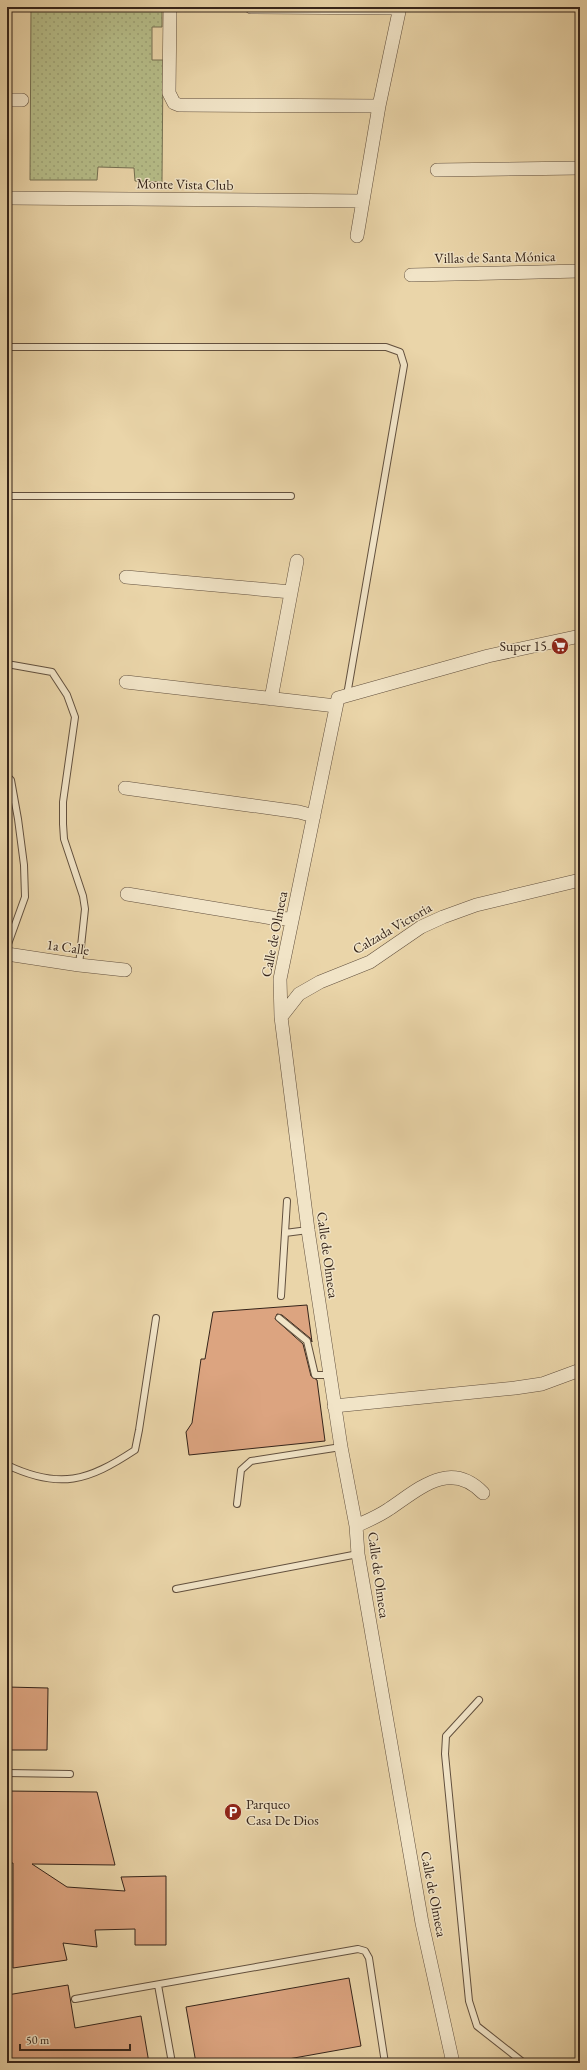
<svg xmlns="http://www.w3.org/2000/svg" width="587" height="2070" viewBox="0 0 587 2070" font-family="'EB Garamond',serif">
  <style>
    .garden { fill: url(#garden-dots); stroke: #767052 }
    .building { fill: #dca480; stroke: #35241a }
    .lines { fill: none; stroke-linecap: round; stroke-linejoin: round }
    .service-casing { stroke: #62503e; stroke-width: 8 }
    .minor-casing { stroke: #62503e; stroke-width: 14 }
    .service { stroke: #f1e4c7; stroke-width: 6 }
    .minor { stroke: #f1e4c7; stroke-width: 13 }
    .labels { text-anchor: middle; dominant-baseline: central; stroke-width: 3; stroke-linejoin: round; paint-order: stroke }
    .street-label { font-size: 14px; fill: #35241a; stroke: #f1e4c7 }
    .poi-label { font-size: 14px; fill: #35241a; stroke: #f1e4c7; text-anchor: end }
  </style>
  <defs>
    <pattern id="garden-dots" width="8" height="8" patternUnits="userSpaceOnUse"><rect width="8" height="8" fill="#b6bd89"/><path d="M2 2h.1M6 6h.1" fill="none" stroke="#9da276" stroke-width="1.8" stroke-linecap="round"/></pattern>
  </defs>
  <rect width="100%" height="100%" fill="#ead5a9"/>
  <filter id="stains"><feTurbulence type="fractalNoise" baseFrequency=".005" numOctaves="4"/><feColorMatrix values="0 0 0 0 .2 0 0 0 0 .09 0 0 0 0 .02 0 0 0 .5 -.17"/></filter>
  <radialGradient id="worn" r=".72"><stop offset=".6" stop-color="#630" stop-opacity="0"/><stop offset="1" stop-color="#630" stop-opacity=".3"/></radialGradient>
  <path class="garden" d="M31,7H162V27H152V60H163L162,182L135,181L134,168L98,167L97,180H30Z"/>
  <path class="building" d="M307,1305L312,1342L310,1338L282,1315L277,1314L275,1319L303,1344L311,1376L317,1380L325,1441L189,1455L186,1432L192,1423L201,1359H205L213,1312Z
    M7,1687L48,1688L47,1750H7Z
    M7,1791L97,1792L115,1865L32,1864L67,1887L125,1891L121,1877L166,1876V1945H135V1929L95,1930L97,1947L63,1943L67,1960L13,1968V1863H7Z
    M349,1978L361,2046L266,2063H196L186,2007Z
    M68,1985L75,2028L141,2016L149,2063H7V1995Z"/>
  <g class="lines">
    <defs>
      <path id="service" d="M7,347H386L400,352L404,365L347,695
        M7,496H291
        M7,664L52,672L67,695L75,717L63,802V824L64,839L83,896L85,909L79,965
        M7,776L11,780L18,819L24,865L25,897L7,947
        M285,1233L308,1230
        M281,1296L287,1201
        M279,1318L307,1341L315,1375H330
        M7,1465C60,1490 88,1481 135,1450L139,1430L156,1318
        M237,1504L241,1470L251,1461L341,1447
        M176,1589L358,1554
        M479,1700L446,1736L445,1754L469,2001L477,2026L524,2063
        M7,1773L70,1774
        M158,1985L172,2063
        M75,1999L358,1949L365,1951L369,1958L385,2063"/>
      <path id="minor" d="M170,7L169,93L174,103L179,105L379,106
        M251,7L399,8
        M7,100H22
        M437,170L580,168
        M7,198L363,201
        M357,236L379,106L400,7
        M411,275L580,271
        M126,577L291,592
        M126,682L336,706
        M271,699L297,561
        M125,788L299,812L314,816
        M127,894L272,918L292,919
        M7,954L79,965L125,970
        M281,1017L299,994L320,982L370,962L421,927L443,917L476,905L580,880
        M334,1406L515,1388L542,1384L580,1370
        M356,1526C367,1521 379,1516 389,1509C419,1489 450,1459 483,1493
        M453,2063L422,1923L358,1554L356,1526L341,1447L308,1230L281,1017L280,979L338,698L488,656L580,636"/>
    </defs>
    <use href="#service" class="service-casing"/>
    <use href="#minor" class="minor-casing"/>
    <use href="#service" class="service"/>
    <use href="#minor" class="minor"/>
  </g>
  <defs>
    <symbol id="supermarket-disc" viewBox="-11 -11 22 22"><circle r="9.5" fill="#8f2418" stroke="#f1e4c7"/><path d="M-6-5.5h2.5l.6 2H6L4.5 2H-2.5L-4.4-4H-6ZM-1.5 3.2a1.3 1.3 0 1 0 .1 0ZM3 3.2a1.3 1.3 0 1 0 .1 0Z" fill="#fff"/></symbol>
    <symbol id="parking-disc" viewBox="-11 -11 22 22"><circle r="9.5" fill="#8f2418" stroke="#f1e4c7"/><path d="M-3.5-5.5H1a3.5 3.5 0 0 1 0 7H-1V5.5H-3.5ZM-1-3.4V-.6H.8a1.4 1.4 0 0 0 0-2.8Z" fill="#fff"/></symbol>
  </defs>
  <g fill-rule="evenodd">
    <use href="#supermarket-disc" x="550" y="636" width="20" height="20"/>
    <use href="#parking-disc" x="223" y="1802" width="20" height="20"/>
  </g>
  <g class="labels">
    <g class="street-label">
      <text transform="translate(185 184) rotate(1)">Monte Vista Club</text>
      <text transform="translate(495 257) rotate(-1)">Villas de Santa Mónica</text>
      <text transform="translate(392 928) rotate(-30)">Calzada Victoria</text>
      <text transform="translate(274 934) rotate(-79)">Calle de Olmeca</text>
      <text transform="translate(68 947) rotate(8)">1a Calle</text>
      <text transform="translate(328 1255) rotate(82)">Calle de Olmeca</text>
      <text transform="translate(379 1575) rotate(82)">Calle de Olmeca</text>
      <text transform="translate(434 1894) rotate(79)">Calle de Olmeca</text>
    </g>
    <g class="poi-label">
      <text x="547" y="646">Super 15</text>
      <text x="246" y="1804" text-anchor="start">Parqueo<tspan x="246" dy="16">Casa De Dios</tspan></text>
    </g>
  </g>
  <rect width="587" height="2070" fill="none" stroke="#ead5a9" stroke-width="24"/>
  <rect x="8" y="8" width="571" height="2054" fill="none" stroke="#35241a" stroke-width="2"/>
  <rect x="12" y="12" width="563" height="2046" fill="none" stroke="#35241a"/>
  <path d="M20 2044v6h110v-6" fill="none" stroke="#35241a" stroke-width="2"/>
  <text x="26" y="2044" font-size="12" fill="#35241a" stroke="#f1e4c7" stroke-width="3" paint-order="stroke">50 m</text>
  <rect width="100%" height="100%" filter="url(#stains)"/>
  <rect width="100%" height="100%" fill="url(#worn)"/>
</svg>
